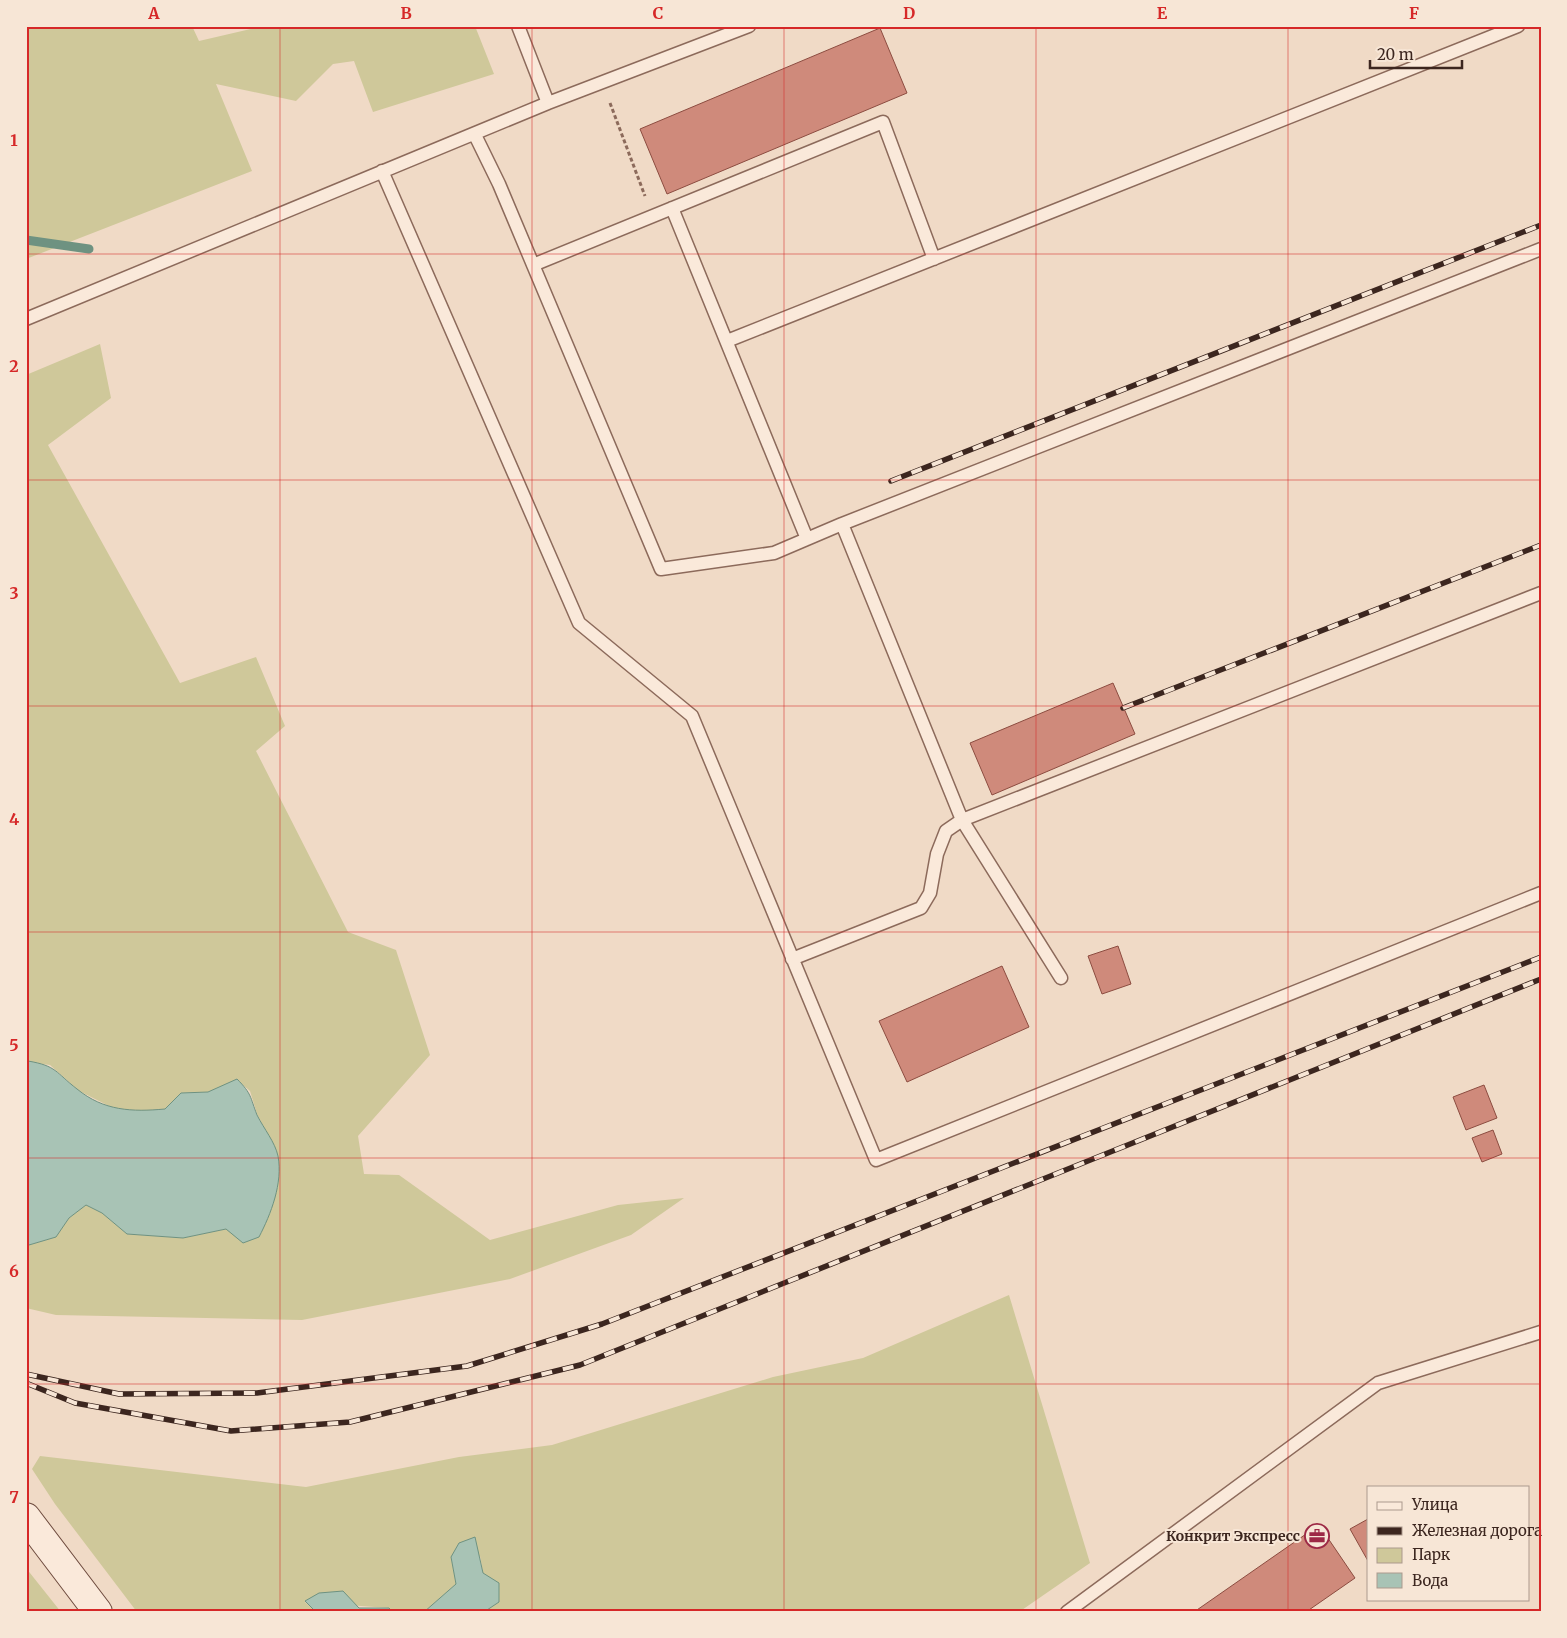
<svg xmlns="http://www.w3.org/2000/svg" width="1567" height="1638" viewBox="0 0 1567 1638" font-family="Merriweather,serif">
  <style>
    .green { fill: #cfc89a }
    .water { fill: #a8c3b5; stroke: #6e9281 }
    .lines { fill: none; stroke-linecap: round; stroke-linejoin: round }
    .stream { stroke: #6e9281; stroke-width: 9 }
    .building { fill: #cf8a7b; stroke: #8c4c40 }
    .service-casing { stroke: #8c6a5b; stroke-width: 15 }
    .secondary-casing { stroke: #6e4b3e; stroke-width: 30 }
    .path { stroke: #8c6a5b; stroke-width: 3; stroke-dasharray: 4 2.5; stroke-linecap: butt }
    .service { stroke: #fae9da; stroke-width: 12 }
    .secondary { stroke: #fae9da; stroke-width: 28 }
    .rail-casing { stroke: #3c261f; stroke-width: 5.5 }
    .rail { stroke: #f7e6d6; stroke-width: 4; stroke-dasharray: 11; stroke-linecap: butt }
    .grid { fill: none; stroke: #d62828; stroke-width: 1; stroke-opacity: 0.55 }
    .labels { text-anchor: middle; dominant-baseline: central; stroke-width: 4; stroke-linejoin: round; paint-order: stroke }
    .poi-label { font-size: 14px; font-weight: bold; fill: #3c261f; stroke: #f7e6d6; text-anchor: end }
    .neatline { fill: none; stroke: #d62828; stroke-width: 2 }
    .grid-label { font-size: 16px; text-anchor: middle; font-weight: bold; fill: #d62828 }
  </style>
  <rect width="100%" height="100%" fill="#f0dac6"/>
  <path class="green" d="M26,26H192L199,41L264,26H475L494,74L373,112L354,61L333,64L296,101L216,84L252,171L26,259Z
    M100,344L111,398L48,445L180,683L256,657L285,726L256,751L348,932L396,950L430,1055L358,1136L364,1174L399,1175L490,1240L618,1205L684,1198L631,1235L510,1279L302,1320L56,1315L26,1308V1240L29,1245L56,1237L69,1218L86,1205L102,1213L127,1234L183,1238L226,1229L277,1184L278,1157L257,1114L250,1091L237,1080L208,1092L181,1093L165,1109L139,1112L117,1110L79,1091L50,1065L26,1062V375Z
    M1009,1295L1090,1563L1019,1612H484L499,1602L483,1573L480,1556L451,1557L456,1584L424,1612H393L389,1608L305,1602L316,1612H137L55,1504L32,1469L40,1456L306,1487L459,1457L552,1445L773,1377L863,1358Z
    M26,1568L61,1612H26Z"/>
  <path class="water" d="M28,1061C57,1066 55,1072 77,1089C104,1111 132,1112 165,1109L181,1093L208,1092L237,1079C252,1094 250,1097 257,1115C264,1129 275,1142 278,1156C283,1183 271,1214 259,1237L243,1243L226,1229L183,1238L127,1234L102,1213L86,1205L69,1218L56,1237L29,1245L26,1240V1062Z
    M475,1537L483,1573L499,1583V1602L484,1612H424L456,1584L451,1557L459,1543Z
    M343,1591L359,1608H389L393,1612H316L305,1601L319,1593Z"/>
  <g class="lines">
    <path class="stream" d="M26,240L89,249"/>
  </g>
  <path class="building" d="M880,28L907,93L667,194L640,129Z
    M1113,683L1135,734L992,795L970,743Z
    M1118,946L1131,984L1102,994L1088,956Z
    M1002,966L1029,1027L907,1082L879,1021Z
    M1484,1085L1497,1118L1466,1130L1453,1097Z
    M1493,1130L1502,1154L1482,1162L1472,1138Z
    M1368,1519V1561L1350,1529Z
    M1319,1525L1355,1578L1306,1612H1194Z"/>
  <g class="lines">
    <defs>
      <path id="service" d="M518,26L548,103
        M475,135L499,184L661,569L774,553L842,524L962,820L1061,978
        M382,171L579,623L692,716L876,1160L1541,893
        M672,208L807,539
        M533,265L883,122L934,259
        M26,319L548,103L749,26
        M727,341L1518,26
        M842,524L1541,249
        M792,959L921,908L930,893L937,854L946,831L962,820L1541,593
        M1067,1612L1378,1383L1541,1332"/>
      <path id="secondary" d="M26,1517L98,1612"/>
    </defs>
    <use href="#service" class="service-casing"/>
    <use href="#secondary" class="secondary-casing"/>
    <path class="path" d="M610,103L645,196"/>
    <use href="#service" class="service"/>
    <use href="#secondary" class="secondary"/>
    <defs>
      <path id="rail" d="M891,481L1541,225
        M1123,708L1541,545
        M26,1374L119,1394L257,1393L467,1366L602,1324L1541,957
        M26,1383L75,1403L231,1431L350,1422L580,1365L1541,979"/>
    </defs>
    <use href="#rail" class="rail-casing"/>
    <use href="#rail" class="rail"/>
  </g>
  <path class="grid" d="M280,26V1612M532,26V1612M784,26V1612M1036,26V1612M1288,26V1612M26,254H1541M26,480H1541M26,706H1541M26,932H1541M26,1158H1541M26,1384H1541"/>
  <defs>
    <symbol id="office-ring" viewBox="-11 -11 22 22"><circle r="9.5" fill="#f7e6d6" stroke="#9d2945" stroke-width="1.5"/><path d="M-6-3h4V-5.5h4V-3h4V5H-6ZM-1-4.5V-3h2v-1.5ZM-6 0V1H6V0Z" fill="#9d2945"/></symbol>
  </defs>
  <g fill-rule="evenodd">
    <use href="#office-ring" x="1303" y="1522" width="28" height="28"/>
  </g>
  <g class="labels">
    <g class="poi-label">
      <text x="1300" y="1536">Конкрит Экспресс</text>
    </g>
  </g>
  <rect width="1567" height="1638" fill="none" stroke="#f7e6d6" stroke-width="55"/>
  <rect x="1367" y="1486" width="162" height="115" fill="#f7e6d6" stroke="#ac998d"/>
  <rect x="1377" y="1502" width="25" height="8" fill="#fae9da" stroke="#ac998d"/>
  <text x="1412" y="1510" font-size="15" fill="#3c261f">Улица</text>
  <rect x="1377" y="1527" width="25" height="8" fill="#3c261f" stroke="#ac998d"/>
  <text x="1412" y="1536" font-size="15" fill="#3c261f">Железная дорога</text>
  <rect x="1377" y="1548" width="25" height="15" fill="#cfc89a" stroke="#ac998d"/>
  <text x="1412" y="1560" font-size="15" fill="#3c261f">Парк</text>
  <rect x="1377" y="1573" width="25" height="15" fill="#a8c3b5" stroke="#ac998d"/>
  <text x="1412" y="1586" font-size="15" fill="#3c261f">Вода</text>
  <path d="M1370 60v8h92v-8" fill="none" stroke="#3c261f" stroke-width="2.5"/>
  <text x="1377" y="60" font-size="15" fill="#3c261f" stroke="#f7e6d6" stroke-width="4" paint-order="stroke">20 m</text>
  <rect x="28" y="28" width="1512" height="1582" class="neatline"/>
  <g class="grid-label">
    <text x="154" y="19">A</text>
    <text x="406" y="19">B</text>
    <text x="658" y="19">C</text>
    <text x="909" y="19">D</text>
    <text x="1162" y="19">E</text>
    <text x="1414" y="19">F</text>
    <text x="14" y="146">1</text>
    <text x="14" y="372">2</text>
    <text x="14" y="599">3</text>
    <text x="14" y="825">4</text>
    <text x="14" y="1051">5</text>
    <text x="14" y="1277">6</text>
    <text x="14" y="1503">7</text>
  </g>
</svg>
